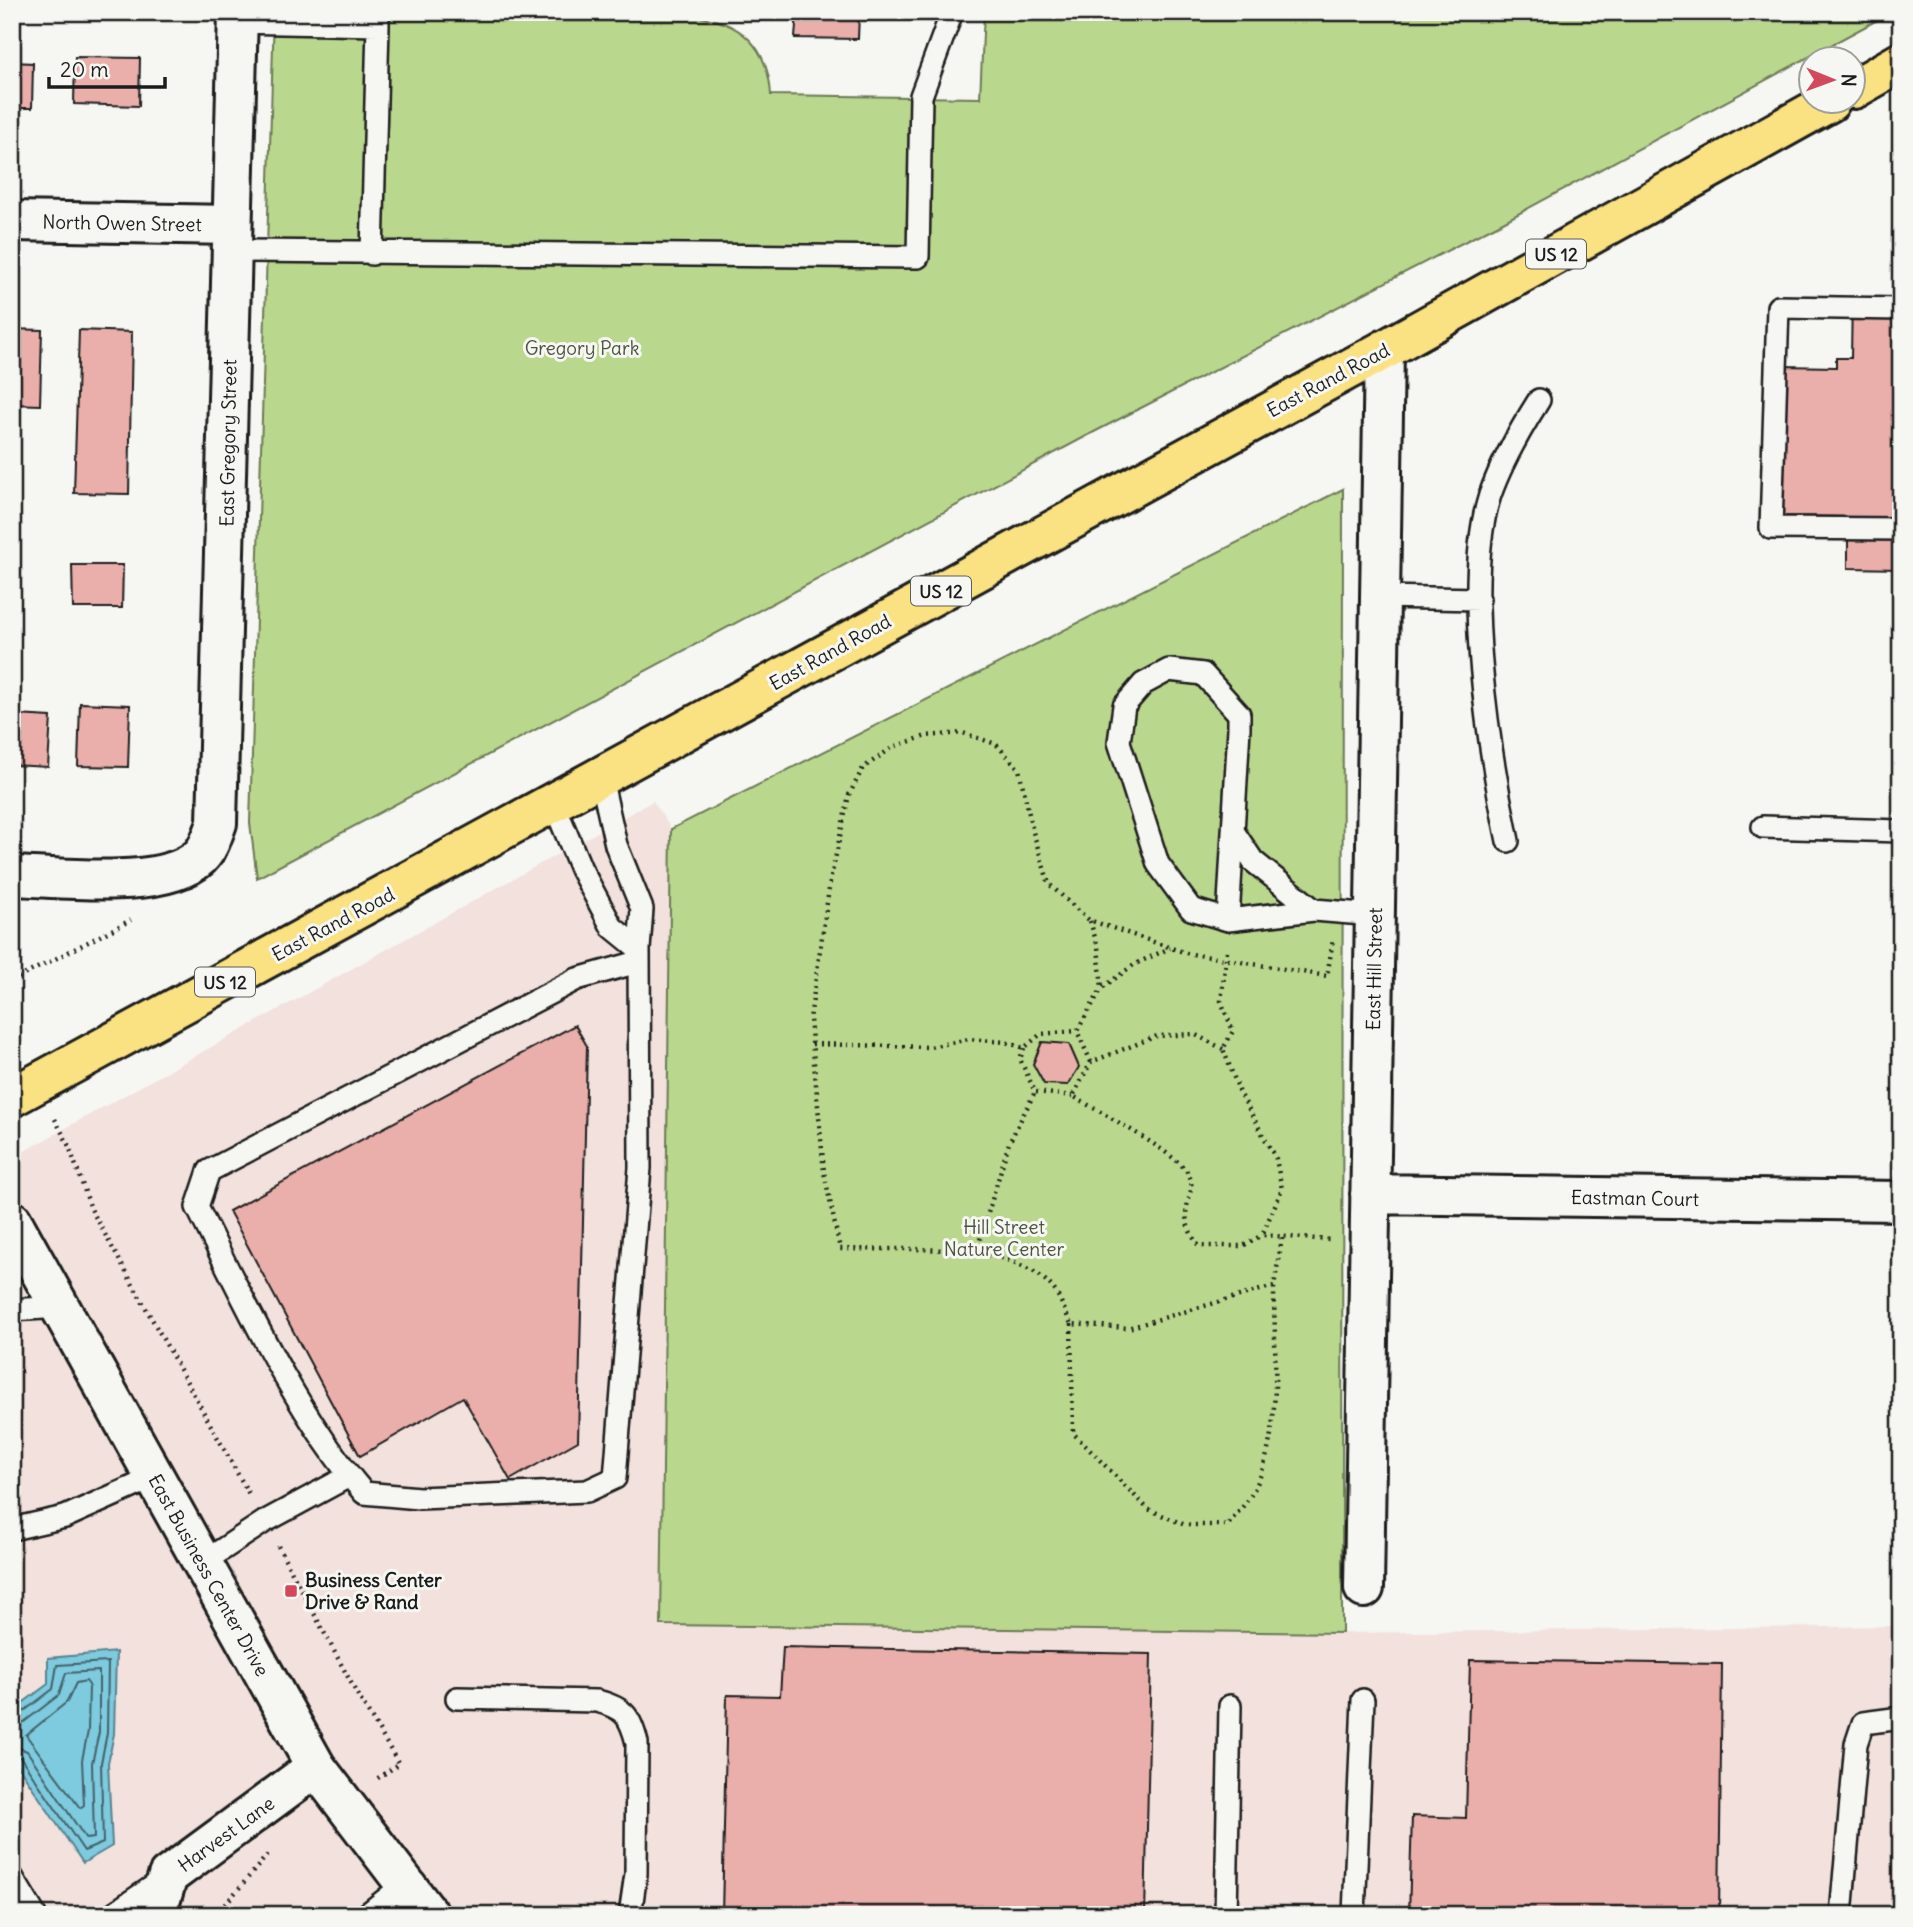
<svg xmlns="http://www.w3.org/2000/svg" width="1913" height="1927" viewBox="0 0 1913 1927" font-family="Delius,sans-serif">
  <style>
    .built { fill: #f2e1dd }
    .green { fill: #bad78e; stroke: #6b7a55; stroke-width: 2 }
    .water { fill: #7ecade; stroke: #578490; stroke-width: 2 }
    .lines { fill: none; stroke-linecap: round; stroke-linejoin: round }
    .shore { stroke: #43626a; stroke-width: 2 }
    .building { fill: #eaafab; stroke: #1c1c1c; stroke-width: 2 }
    .service-casing { stroke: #1c1c1c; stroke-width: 26 }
    .minor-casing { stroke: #1c1c1c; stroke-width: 44 }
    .tertiary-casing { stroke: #1c1c1c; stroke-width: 44 }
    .primary-casing { stroke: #1c1c1c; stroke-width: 44 }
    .path { stroke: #1c1c1c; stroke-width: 4.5; stroke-dasharray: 2 5; stroke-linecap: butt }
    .service { stroke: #f6f6f2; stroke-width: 21 }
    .minor { stroke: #f6f6f2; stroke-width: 38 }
    .tertiary { stroke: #f6f6f2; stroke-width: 38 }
    .primary { stroke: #fae181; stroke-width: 38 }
    .poi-dot { fill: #d1495b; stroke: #f6f6f2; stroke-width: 2.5 }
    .labels { text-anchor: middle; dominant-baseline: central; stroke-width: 6; stroke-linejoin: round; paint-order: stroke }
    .shield { fill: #f6f6f2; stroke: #5d5d5c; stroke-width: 2 }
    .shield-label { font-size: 18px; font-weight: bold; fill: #1c1c1c }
    .street-label { font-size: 19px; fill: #1c1c1c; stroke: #f6f6f2 }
    .park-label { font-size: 19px; fill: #4b543e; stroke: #f6f6f2 }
    .poi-label { font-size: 19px; font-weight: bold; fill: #1c1c1c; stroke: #f6f6f2; text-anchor: start }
  </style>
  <rect width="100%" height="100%" fill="#f6f6f2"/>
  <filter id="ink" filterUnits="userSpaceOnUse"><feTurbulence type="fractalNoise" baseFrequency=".0143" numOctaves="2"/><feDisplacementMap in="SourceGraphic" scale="14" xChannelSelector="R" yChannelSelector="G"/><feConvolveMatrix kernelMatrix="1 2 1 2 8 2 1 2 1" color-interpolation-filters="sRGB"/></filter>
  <g filter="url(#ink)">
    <path class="built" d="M653,801L671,829L661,1625L1342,1633L1901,1626V1915H12V1158Z"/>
    <path class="green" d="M274,12H693V16C741,21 768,46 771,95L980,98L984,12H1892L1503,222L1096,431L257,878L250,823Z
      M1343,489L1342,1633L661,1625L671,829Z"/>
    <path class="water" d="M116,1652L114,1734L108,1763L112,1846L83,1863L12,1757V1711L48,1684V1658Z"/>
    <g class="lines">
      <path class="shore" d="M86,1681L89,1685L88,1731L82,1760L84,1805L80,1808L26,1735L67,1702L76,1683Z
        M12,1716L19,1715L53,1689L57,1665L108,1662L107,1733L101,1763L103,1843L84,1851L21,1758L12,1754
        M12,1725L24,1722L59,1695L66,1673L99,1671V1732L92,1763L94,1838L86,1839L27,1751L12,1745"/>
    </g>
    <path class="building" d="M797,12H914L859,13L858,39L795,38Z
      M75,57L140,58L139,106L74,104Z
      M12,62L33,63L32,108H12Z
      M1852,298L1901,299L1900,569L1848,568V517L1778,516L1781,366L1836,367V358H1851Z
      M12,329L42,330L40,405L12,404Z
      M79,330L132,332L129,494L74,493Z
      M72,565H123L122,608H73Z
      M12,695H18L17,715L51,717L48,767L12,765Z
      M80,703L130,705L128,767L78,766Z
      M575,1025L587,1046L578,1441L510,1480L463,1397L360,1456L229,1211Z
      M1042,1042L1069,1044L1079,1067L1068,1085L1044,1084L1033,1064Z
      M783,1647L1151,1654L1145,1915H722L727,1695L780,1696Z
      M1470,1660L1722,1664L1719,1915H1409L1412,1816L1466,1818Z"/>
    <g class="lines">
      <defs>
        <path id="service" d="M237,22L378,25V12
          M232,251L918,257L921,96L952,12
          M372,254L378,25
          M1901,309L1778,307L1771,528L1901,529
          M1380,597L1479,599
          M554,804L581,869L612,927L639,949L642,909L616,845L601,778
          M1763,827L1901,831
          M1508,841C1489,752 1462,581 1490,495C1502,461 1520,430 1539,400
          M1314,910L1375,915
          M1228,920L1239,728V714L1203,674L1169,670L1143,684L1124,706L1119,742L1158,864L1191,909L1228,920L1314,910L1253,861L1233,831
          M638,962L577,979L209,1171L197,1207C244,1300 296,1414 364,1493L419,1498L587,1491L615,1478L640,1168L639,949
          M12,1310L60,1307
          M12,1529L65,1517L155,1477
          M202,1563L264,1522L349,1476
          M457,1698L597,1701C624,1708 630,1715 637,1743L636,1874L630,1915
          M12,1877L35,1915
          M111,1915L167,1877
          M366,1915L405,1884
          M1226,1915L1230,1706
          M1354,1915L1363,1700
          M1841,1915L1856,1744L1863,1723L1901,1718"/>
        <path id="minor" d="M12,221L232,225
          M12,876C60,877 163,891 200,857C209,848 213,834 217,823L238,12
          M1370,1194L1901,1201
          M1364,1588L1384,350
          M156,1915L168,1876L316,1767"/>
        <path id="tertiary" d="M12,1221L316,1767L429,1915"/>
        <path id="primary" d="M1854,89L1901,62
          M12,1097L1384,350L1830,102"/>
      </defs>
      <use href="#service" class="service-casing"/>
      <use href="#minor" class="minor-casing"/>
      <use href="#tertiary" class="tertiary-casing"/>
      <use href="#primary" class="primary-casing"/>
      <path class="path" d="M1090,921L1098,947L1102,988L1135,964L1170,948
        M1227,951L1221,1001L1233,1031L1223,1049L1240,1093L1276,1159L1282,1189L1262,1235L1331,1240
        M12,981L131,920
        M12,1035L19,1049
        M812,1044L930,1047L969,1039L1005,1042L1024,1048L1041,1034L1077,1031
        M1024,1048L1020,1059L1035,1092L1073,1096
        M1223,1049L1194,1034L1157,1036L1091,1062L1073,1096C1097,1111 1180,1154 1189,1175C1199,1198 1171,1208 1199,1246H1243L1262,1235
        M1091,1062L1077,1031L1102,988
        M55,1119L69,1146L91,1209L250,1496
        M1282,1238L1274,1286L1128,1328L1071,1324C1065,1312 1060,1296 1051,1286C1009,1239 900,1251 840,1249L824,1172L810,1019L830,882L849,795L863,768L893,747L926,736L963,733L996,744L1019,769L1033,832L1049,884L1089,920L1186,953L1327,976L1333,940
        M976,1253L1009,1143L1035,1092
        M1071,1324L1073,1433L1148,1509L1185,1525H1228C1236,1514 1248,1502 1254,1490C1283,1434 1274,1348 1274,1286
        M278,1546L356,1692L399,1764L375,1780
        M216,1915L270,1852"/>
      <use href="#service" class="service"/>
      <use href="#minor" class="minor"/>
      <use href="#tertiary" class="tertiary"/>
      <use href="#primary" class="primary"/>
    </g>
  </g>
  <rect class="poi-dot" x="284" y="1584" width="14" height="14" rx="3.5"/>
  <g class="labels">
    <g class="shield">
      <rect x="1526" y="239.5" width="60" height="29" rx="5"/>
      <rect x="911" y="576.5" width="60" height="29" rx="5"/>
      <rect x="195" y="967.5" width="60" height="29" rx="5"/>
    </g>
    <g class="shield-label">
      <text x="1556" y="254">US 12</text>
      <text x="941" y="591">US 12</text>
      <text x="225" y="982">US 12</text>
    </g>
    <g class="street-label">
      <text transform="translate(122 223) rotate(1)">North Owen Street</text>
      <text transform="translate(1328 380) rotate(-28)">East Rand Road</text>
      <text transform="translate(228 443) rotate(-89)">East Gregory Street</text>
      <text transform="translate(830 652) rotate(-29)">East Rand Road</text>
      <text transform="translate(333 924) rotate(-28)">East Rand Road</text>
      <text transform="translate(1374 969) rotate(-89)">East Hill Street</text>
      <text transform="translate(1635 1198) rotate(1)">Eastman Court</text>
      <text transform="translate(209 1575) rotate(61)">East Business Center Drive</text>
      <text transform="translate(226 1834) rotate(-36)">Harvest Lane</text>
    </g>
    <g class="park-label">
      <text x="582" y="348">Gregory Park</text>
      <text x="1004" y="1227">Hill Street<tspan x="1004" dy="22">Nature Center</tspan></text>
    </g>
    <g class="poi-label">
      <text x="305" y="1580">Business Center<tspan x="305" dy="22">Drive &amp; Rand</tspan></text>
    </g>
  </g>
  <rect width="1913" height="1927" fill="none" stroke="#f6f6f2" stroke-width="42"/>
  <rect x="21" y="21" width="1871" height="1885" fill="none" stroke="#1c1c1c" stroke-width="2.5" filter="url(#ink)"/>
  <g transform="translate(1832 80) rotate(91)"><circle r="33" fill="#f6f6f2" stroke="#9f9f9c" stroke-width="2"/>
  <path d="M0-5L12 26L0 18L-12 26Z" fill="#d1495b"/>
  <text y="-10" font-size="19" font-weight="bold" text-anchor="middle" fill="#1c1c1c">N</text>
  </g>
  <path d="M49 77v10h116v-10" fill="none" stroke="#1c1c1c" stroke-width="3.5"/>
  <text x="60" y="77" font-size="21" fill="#1c1c1c" stroke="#f6f6f2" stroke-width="5" paint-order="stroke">20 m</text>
</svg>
